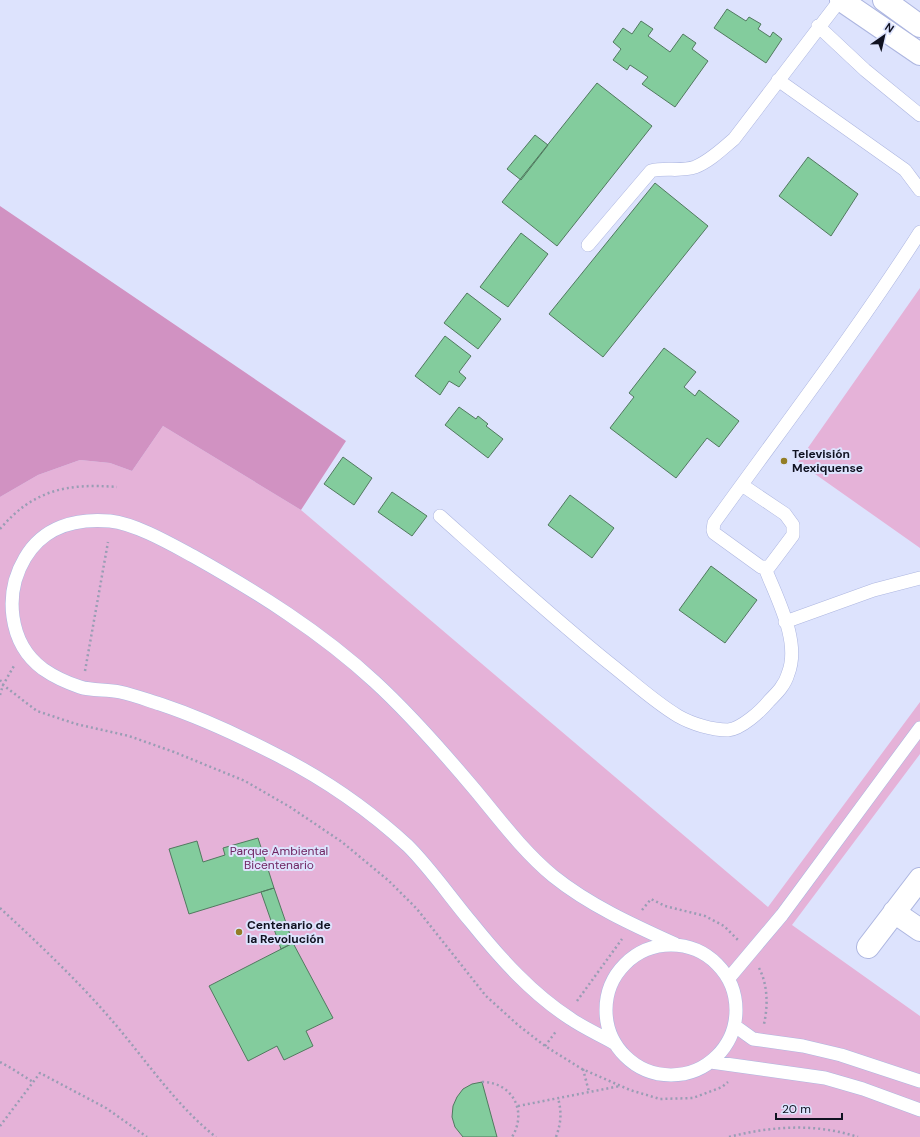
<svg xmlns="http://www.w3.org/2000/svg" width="920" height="1137" viewBox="0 0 920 1137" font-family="'DM Sans',sans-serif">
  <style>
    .green { fill: #e5b2d8 }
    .forest { fill: #d192c2 }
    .building { fill: #83cc9d; stroke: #51795f }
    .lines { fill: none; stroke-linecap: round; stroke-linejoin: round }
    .lane-casing { stroke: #adb6e0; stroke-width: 14 }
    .street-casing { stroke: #adb6e0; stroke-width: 24 }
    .secondary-casing { stroke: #adb6e0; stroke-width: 24 }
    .path { stroke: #999db4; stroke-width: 2.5; stroke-dasharray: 2 3; stroke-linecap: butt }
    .lane { stroke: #fff; stroke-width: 13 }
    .street { stroke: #fff; stroke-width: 22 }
    .secondary { stroke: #fff; stroke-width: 22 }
    .poi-dot { fill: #937d25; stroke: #dde3fd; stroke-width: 1.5 }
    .labels { text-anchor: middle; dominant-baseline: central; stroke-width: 4; stroke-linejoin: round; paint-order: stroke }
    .poi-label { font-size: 12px; font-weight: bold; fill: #101221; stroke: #dde3fd; text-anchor: start }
    .park-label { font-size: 12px; fill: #6f2562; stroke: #dde3fd }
  </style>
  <rect width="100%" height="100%" fill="#dde3fd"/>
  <path class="green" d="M920,288V548L798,462Z
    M163,426L301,510L768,907L920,702V754L792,925L920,1016V1137H0V497L38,475L80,460L110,463L132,471Z"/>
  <path class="forest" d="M0,206L346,441L301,510L163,426L132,471L110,463L80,460L38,475L0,497Z"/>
  <path class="building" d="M727,9L746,21L749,17L761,24L758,29L770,37L773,32L782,39L766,63L714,28Z
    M641,21L653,29L648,36L670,52L683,34L696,43L692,49L708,61L675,107L642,84L648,77L630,65L627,70L613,60L621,49L613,42L623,28L632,34Z
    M597,83L652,126L557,246L502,202Z
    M535,135L548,145L521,180L507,169Z
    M808,157L858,194L831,236L779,196Z
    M655,183L708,226L603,357L549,314Z
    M521,233L548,254L508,307L480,287Z
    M467,293L501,319L478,349L444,323Z
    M445,336L471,356L459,372L466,378L459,387L449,381L440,395L415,376Z
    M664,348L696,372L684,387L695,396L699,390L739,421L719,447L707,438L676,478L610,428L634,397L629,393Z
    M459,407L476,419L478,416L488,424L486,426L503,439L488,458L445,425Z
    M343,457L372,478L354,505L324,484Z
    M392,492L427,516L412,536L378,512Z
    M570,495L614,528L592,558L548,525Z
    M711,566L757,600L725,643L679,610Z
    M258,838L274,888L189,914L169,849L197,841L203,862L225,855L223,848Z
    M274,888L293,943L281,949L261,892Z
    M293,943L333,1018L306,1031L313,1046L284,1060L277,1046L248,1061L209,986Z
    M482,1082L497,1137H463L455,1127L452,1117L453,1106L457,1097L463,1089L472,1084Z"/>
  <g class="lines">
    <defs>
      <path id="lane" d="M818,26L865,70L920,115
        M778,80L905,170L920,190
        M588,245L651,171C665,167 681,172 695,167C710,161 722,149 734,139L840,0
        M742,485L785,514L793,525V535L769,567H761L714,533L713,530L714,523C783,427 856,332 920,232
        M440,516C496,566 551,616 609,663C632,681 653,701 678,716C692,724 712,730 728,730C741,729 761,711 769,701C777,693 785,685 788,674C801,642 777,599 765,568
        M785,622L874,590L920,578
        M606 1010a65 65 0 1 1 130 0a65 65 0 1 1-130 0Z
        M729,978L782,915L920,728
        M735,1026L753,1039L803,1046L841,1055L920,1081
        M614,1043C600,1035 584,1028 571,1019C532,994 500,958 471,922C450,897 431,869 408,846C368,809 321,777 273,753C236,734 199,717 160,704C147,700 134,695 120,692C107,689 92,691 80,687C68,683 53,676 43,669C8,643 4,593 25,558C43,527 75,518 110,521C136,524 169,543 193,556C257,592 321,632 375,682C411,715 444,753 476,791C500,820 523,851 553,876C589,905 633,925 675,944
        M711,1062L825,1078L863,1089L920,1110"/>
      <path id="street" d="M894,912L920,930
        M868,947L920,879"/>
      <path id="secondary" d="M841,0L920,54
        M884,0L920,26"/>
    </defs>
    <use href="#lane" class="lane-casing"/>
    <use href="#street" class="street-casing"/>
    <use href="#secondary" class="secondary-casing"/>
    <path class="path" d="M0,529C33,490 67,483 117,487
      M85,671L108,542
      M0,680L3,685L37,711L76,724L129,736L174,752L245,781L290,807L342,842L389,881L417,909L486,996L518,1025L545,1046L582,1069L630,1090L660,1099L693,1098L722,1087L728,1082
      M0,695L3,685L15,664
      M0,908C38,943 76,979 109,1017C144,1057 175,1105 216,1137
      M642,910L651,899L665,906L705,916L724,926L739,941
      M759,968C768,985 768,1006 764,1024
      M577,1001L622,939
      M545,1046L557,1030
      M0,1062L11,1068L33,1082
      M583,1069L589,1092
      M482,1082C512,1082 528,1111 512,1137
      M518,1106L620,1086
      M0,1126L40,1073L106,1108L147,1137
      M556,1137C561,1123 562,1113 558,1098
      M729,1137C772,1126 815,1123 858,1137"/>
    <use href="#lane" class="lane"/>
    <use href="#street" class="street"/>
    <use href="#secondary" class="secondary"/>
  </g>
  <g class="poi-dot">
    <circle cx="784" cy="461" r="4"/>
    <circle cx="239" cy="932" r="4"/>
  </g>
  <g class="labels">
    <g class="poi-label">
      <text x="792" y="454">Televisión<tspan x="792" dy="14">Mexiquense</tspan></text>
      <text x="247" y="925">Centenario de<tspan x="247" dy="14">la Revolución</tspan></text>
    </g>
    <g class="park-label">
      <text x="279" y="851">Parque Ambiental<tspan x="279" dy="14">Bicentenario</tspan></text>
    </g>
  </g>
  <g transform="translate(884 36) rotate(34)" stroke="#dde3fd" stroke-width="3" paint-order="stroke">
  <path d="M0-3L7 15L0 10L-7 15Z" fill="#101221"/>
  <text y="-6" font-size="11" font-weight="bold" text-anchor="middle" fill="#101221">N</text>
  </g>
  <path d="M776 1113v6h66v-6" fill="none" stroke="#101221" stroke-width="2"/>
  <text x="782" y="1113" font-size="12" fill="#101221" stroke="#dde3fd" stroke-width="3" paint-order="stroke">20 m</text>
</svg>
